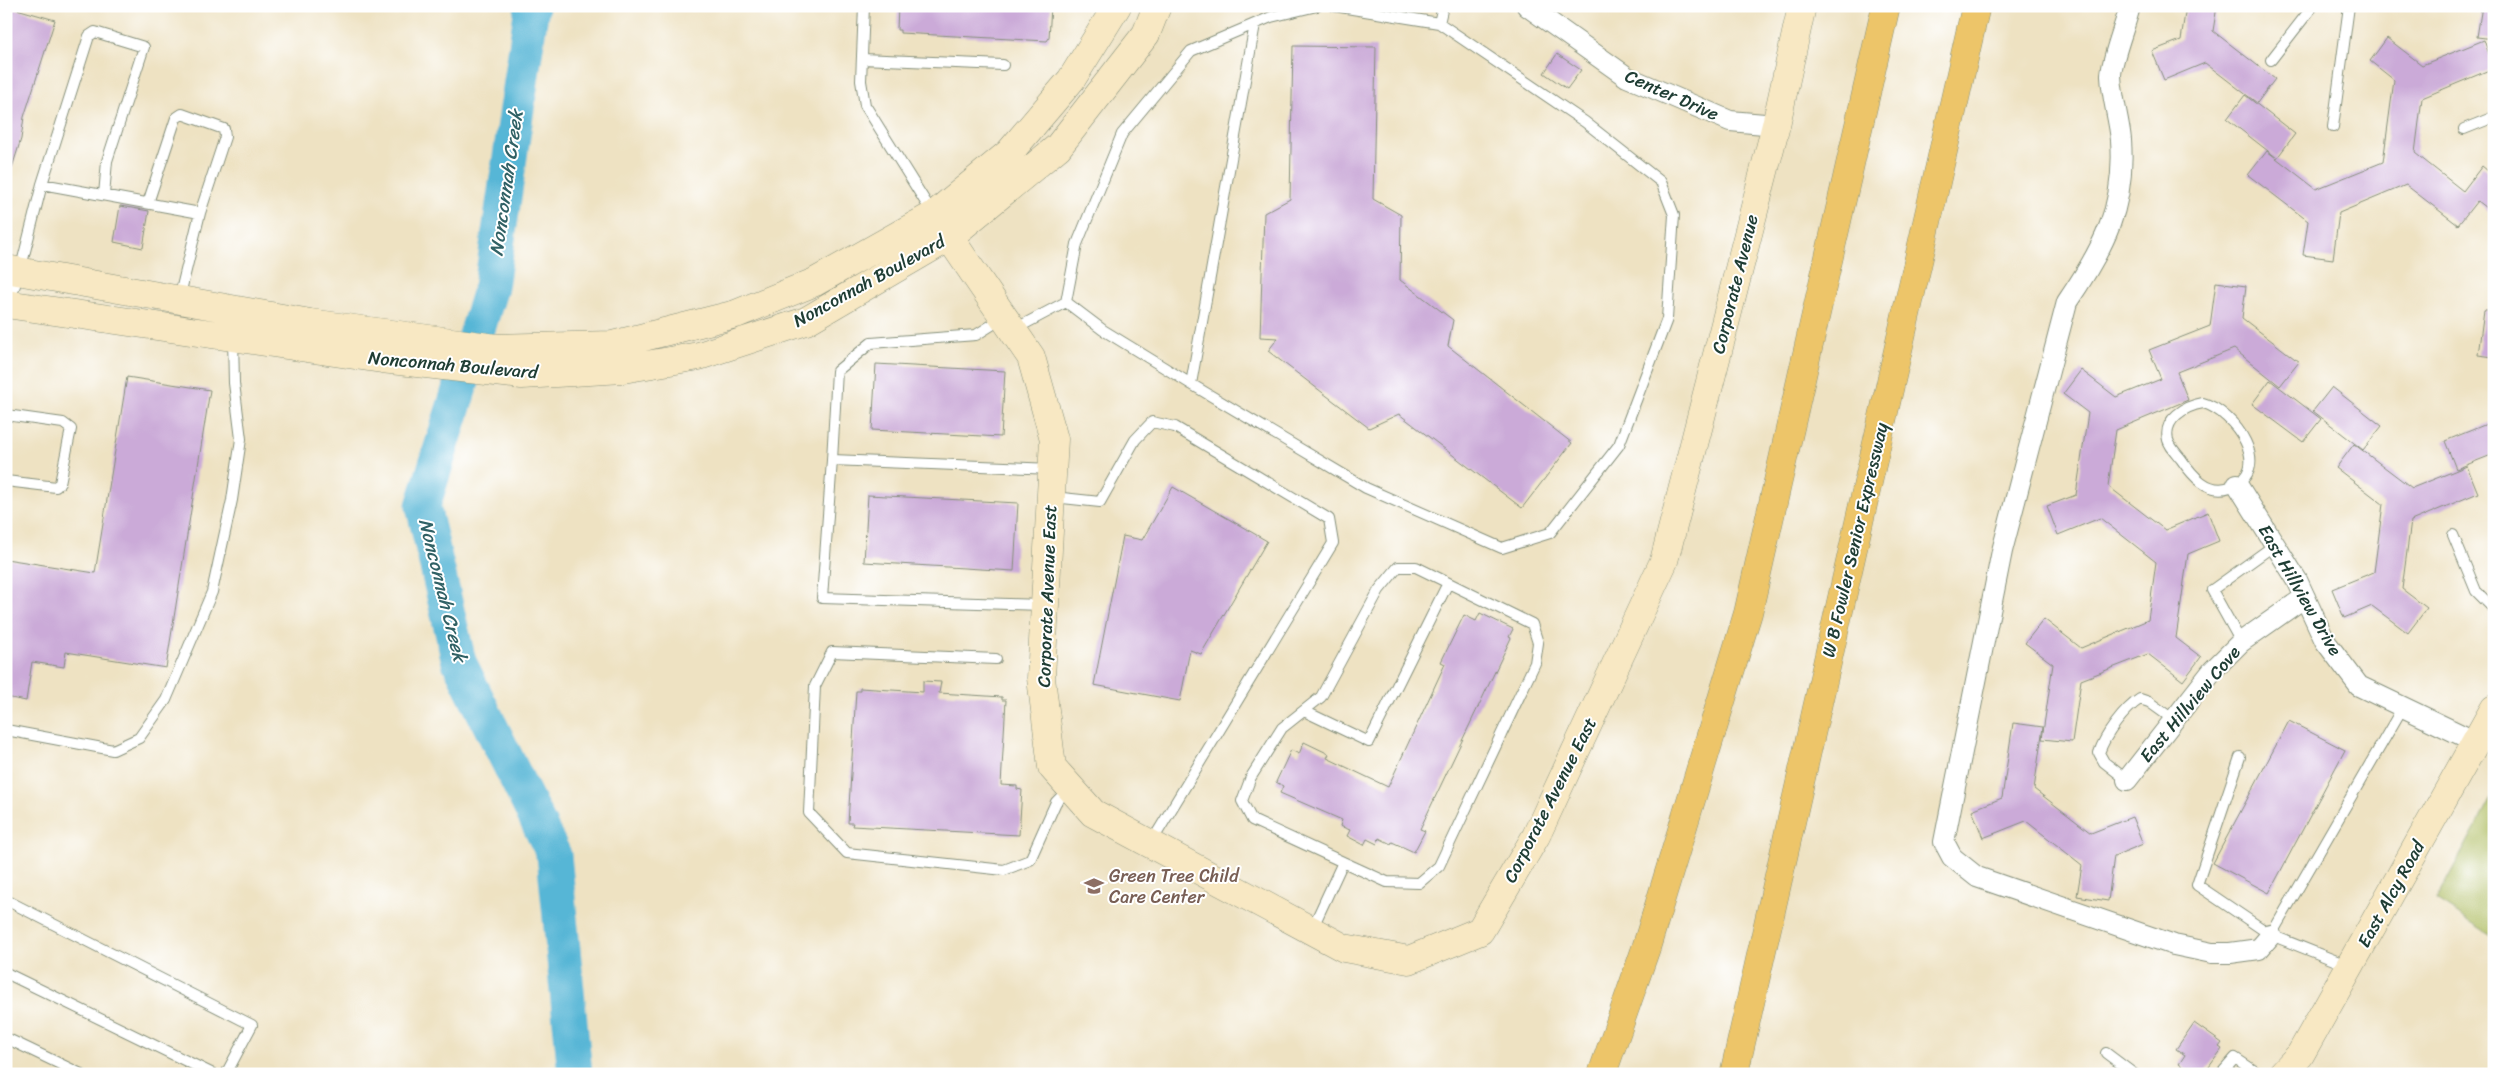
<svg xmlns="http://www.w3.org/2000/svg" width="2500" height="1080" viewBox="0 0 2500 1080" font-family="Sriracha,sans-serif">
  <style>
    .green { fill: #adbc5f; stroke: #667c4a }
    .lines { fill: none; stroke-linecap: round; stroke-linejoin: round }
    .river { stroke: #57b6d6; stroke-width: 35 }
    .building { fill: #cbaad8 }
    .lane-casing { stroke: #86907b; stroke-width: 12 }
    .street-casing { stroke: #86907b; stroke-width: 22 }
    .secondary-casing { stroke: #86907b; stroke-width: 29 }
    .highway-casing { stroke: #86907b; stroke-width: 29 }
    .lane { stroke: #fff; stroke-width: 10 }
    .street { stroke: #fff; stroke-width: 20 }
    .secondary { stroke: #f8e8c3; stroke-width: 28 }
    .highway { stroke: #edc569; stroke-width: 28 }
    .labels { text-anchor: middle; dominant-baseline: central; stroke-width: 4; stroke-linejoin: round; paint-order: stroke }
    .street-label { font-size: 18px; fill: #1f3d34; stroke: #fff }
    .education-label { font-size: 18px; fill: #785e54; stroke: #fff; text-anchor: start }
    .water-label { font-size: 19px; font-style: italic; fill: #306165; stroke: #fff }
  </style>
  <rect width="100%" height="100%" fill="#fff"/>
  <filter id="ink" filterUnits="userSpaceOnUse"><feTurbulence type="fractalNoise" baseFrequency=".02" numOctaves="2"/><feDisplacementMap in="SourceGraphic" scale="10" xChannelSelector="R" yChannelSelector="G"/><feConvolveMatrix kernelMatrix="1 2 1 2 8 2 1 2 1" color-interpolation-filters="sRGB"/></filter>
  <filter id="wash" filterUnits="userSpaceOnUse"><feTurbulence type="fractalNoise" baseFrequency=".0096" numOctaves="4" result="noise"/><feDisplacementMap in="SourceGraphic" scale="20" xChannelSelector="R" yChannelSelector="G"/><feGaussianBlur stdDeviation="1.12" result="paint"/><feColorMatrix in="noise" values="0 0 0 0 0 0 0 0 0 0 0 0 0 0 0 0 0 1.4 0 .05"/><feComposite in="paint" operator="in"/></filter>
  <g filter="url(#wash)">
    <rect width="100%" height="100%" fill="#eee2c2"/>
    <path class="green" d="M2494,793V937L2436,900Z"/>
    <g class="lines">
      <path class="river" d="M532,6L491,287L423,506L459,662L554,855L575,1074"/>
    </g>
    <g id="blocks">
      <path class="building" d="M6,6L55,20L24,117L21,139L10,174H6Z
        M898,6H1051L1049,38L1047,41L900,33V30H897Z
        M2186,6H2217L2213,31L2275,79L2257,103L2205,63L2164,80L2152,51L2181,40Z
        M2482,6H2494V39L2477,37Z
        M2387,38L2422,65L2484,40L2494,68L2422,98L2415,153L2463,191L2482,166L2494,176V214L2477,201L2458,225L2406,185L2339,213L2333,259L2303,255L2308,221L2248,175L2267,151L2316,189L2383,162L2394,80L2370,61Z
        M1293,46L1376,47L1373,199L1401,215L1400,280L1453,320L1448,346L1572,443L1522,508L1399,414L1369,428L1268,351L1278,338L1260,337L1264,213L1290,199Z
        M1557,54L1581,70L1567,89L1544,73Z
        M2245,95L2295,134L2277,158L2227,119Z
        M120,206L149,211L143,248L114,242Z
        M2216,282L2246,286L2242,318L2299,362L2280,386L2234,349L2177,372L2188,400L2116,430L2108,486L2165,530L2208,512L2219,541L2188,554L2176,638L2201,657L2183,681L2148,654L2081,680L2072,742L2042,739L2053,664L2025,643L2044,619L2081,648L2148,620L2156,562L2100,518L2058,535L2047,506L2076,495L2088,413L2063,394L2081,370L2116,397L2161,379L2149,350L2210,326Z
        M2484,310H2494V357L2478,355Z
        M876,364L1005,371L1001,437L872,430Z
        M127,377L210,390L166,668L66,652L64,667L32,662L26,701L6,697V559L95,573Z
        M2270,380L2321,419L2303,442L2252,404Z
        M2332,387L2382,426L2363,450L2313,411Z
        M2494,421V454L2456,469L2445,441Z
        M2354,444L2412,488L2467,466L2478,493L2411,521L2402,589L2427,608L2408,633L2372,606L2344,618L2332,589L2374,572L2383,504L2336,468Z
        M1173,487L1267,541L1201,654L1190,650L1180,701L1094,685L1123,536L1142,540Z
        M868,495L1018,503L1014,571L864,562Z
        M1480,613L1513,629L1509,637L1511,638L1420,829L1425,831L1414,852L1392,842L1391,844L1379,838L1377,844L1367,839L1364,845L1347,836L1350,830L1340,826L1342,820L1280,793L1283,786L1276,782L1291,750L1299,754L1304,742L1329,754L1327,758L1388,787L1445,664L1441,662L1464,615L1476,621Z
        M923,681L941,682L939,693L1002,697V700H1006L1001,785L1017,786V789L1022,790L1019,835L852,826L853,823H848L856,691H860V688L923,692Z
        M2289,721L2345,750L2269,893L2213,863Z
        M2013,723L2043,727L2034,789L2091,833L2132,817L2143,844L2114,856L2108,901L2077,896L2082,865L2026,821L1983,838L1972,810L2002,798Z
        M2194,1023L2222,1043L2219,1047L2222,1049L2204,1074H2193L2179,1064L2185,1055L2176,1049Z"/>
    </g>
  </g>
  <g filter="url(#ink)">
    <use href="#blocks" fill-opacity="0" stroke="#86907b" stroke-width="1"/>
    <g class="lines">
      <defs>
        <path id="lane" d="M864,6L861,81L865,105L933,214
          M1439,23L1443,6
          M862,59L1003,65
          M2271,60L2313,6
          M2333,127L2349,6
          M2464,129L2494,117
          M42,184L89,36L95,32L144,47L107,161L104,195
          M148,203L176,118L182,114L224,129L225,137L200,213
          M9,302L20,271L42,184L200,213L179,299
          M1066,302L1103,330L1191,384L1366,488L1502,548L1550,533L1619,445L1667,319L1674,215L1661,182L1585,122L1439,23L1334,6
          M1066,302L1077,244L1122,134L1191,51L1271,17L1317,6
          M1003,318L976,335L871,343L837,371L832,460L1052,469
          M1013,330L1066,302
          M1191,384L1255,24
          M2203,403C2234,411 2276,470 2230,487C2208,495 2192,475 2181,459C2177,454 2170,447 2168,440C2163,419 2185,406 2203,403Z
          M6,415L63,423L71,429L60,483L56,487L6,481
          M832,460L822,598L1043,605
          M1053,497L1100,502L1135,440L1152,422L1175,427L1329,519L1333,543L1151,843
          M2453,535L2476,591L2494,609
          M2241,642L2212,590L2276,544
          M996,659L832,652L815,686L809,813L847,853L1004,870L1030,860L1056,802L1070,788
          M1304,711L1369,742L1448,583
          M6,730L113,750L139,738L166,700L212,592L232,500L241,439L234,383L233,338
          M2240,757L2197,885L2271,935L2349,966
          M2127,780L2104,762L2099,753C2105,735 2124,709 2140,699L2149,702L2174,720
          M6,900L252,1025L226,1074
          M1312,929L1343,862L1387,882L1419,883L1439,866L1535,663L1538,643L1532,624L1416,567H1398L1379,590L1321,697L1282,728L1251,777L1242,801L1252,820L1343,862
          M2271,935L2403,707
          M6,973L213,1074
          M6,1038L81,1074
          M2106,1053L2134,1074
          M2221,1074L2235,1058L2259,1074"/>
        <path id="street" d="M1527,6L1627,77L1730,121L1776,125
          M2130,6C2126,24 2111,60 2111,76C2112,98 2119,119 2121,140C2126,207 2103,249 2067,302L2002,551L1944,842L1952,857L1977,877L2174,945L2212,953H2230L2259,949L2271,935
          M2237,484L2297,580L2325,641L2359,686L2476,742
          M2127,780L2213,670L2241,642L2305,597"/>
        <path id="secondary" d="M934,215L1031,357L1054,439L1041,678L1052,767L1093,813L1344,948L1409,960L1480,931L1536,836L1664,561L1776,125L1802,6
          M6,269L310,323L496,348L612,345L736,314L815,282L934,215L1009,153L1071,80L1117,6
          M6,304L382,359L522,375L623,369L699,356L806,321L948,238L1058,147L1146,34L1157,6
          M2282,1074L2300,1055L2494,709"/>
        <path id="highway" d="M1602,1074L1646,948L1748,613L1886,6
          M1734,1074L1976,6"/>
      </defs>
      <use href="#lane" class="lane-casing"/>
      <use href="#street" class="street-casing"/>
      <use href="#secondary" class="secondary-casing"/>
      <use href="#highway" class="highway-casing"/>
      <use href="#lane" class="lane"/>
      <use href="#street" class="street"/>
      <use href="#secondary" class="secondary"/>
      <use href="#highway" class="highway"/>
    </g>
  </g>
  <defs>
    <symbol id="school-bare" viewBox="-9 -9 18 18"><path d="M0-5L7-2L0 1L-7-2ZM-4 1L0 2.5L4 1V4Q0 6-4 4Z" fill="#8d6e63" stroke="#fff" stroke-width="2.5" paint-order="stroke"/></symbol>
  </defs>
  <g fill-rule="evenodd">
    <use href="#school-bare" x="1080" y="872" width="28" height="28"/>
  </g>
  <g class="labels">
    <g class="street-label">
      <text transform="translate(1672 95) rotate(24)">Center Drive</text>
      <text transform="translate(869 281) rotate(-29)">Nonconnah Boulevard</text>
      <text transform="translate(1735 284) rotate(-76)">Corporate Avenue</text>
      <text transform="translate(453 365) rotate(5)">Nonconnah Boulevard</text>
      <text transform="translate(1855 540) rotate(-77)">W B Fowler Senior Expressway</text>
      <text transform="translate(2300 590) rotate(60)">East Hillview Drive</text>
      <text transform="translate(1047 596) rotate(-88)">Corporate Avenue East</text>
      <text transform="translate(2190 704) rotate(-50)">East Hillview Cove</text>
      <text transform="translate(1550 800) rotate(-63)">Corporate Avenue East</text>
      <text transform="translate(2391 894) rotate(-61)">East Alcy Road</text>
    </g>
    <g class="education-label">
      <text x="1109" y="876">Green Tree Child<tspan x="1109" dy="21">Care Center</tspan></text>
    </g>
    <g class="water-label">
      <text transform="translate(506 183) rotate(-82)">Nonconnah Creek</text>
      <text transform="translate(443 590) rotate(76)">Nonconnah Creek</text>
    </g>
  </g>
  <rect width="2500" height="1080" fill="none" stroke="#fff" stroke-width="25"/>
</svg>
